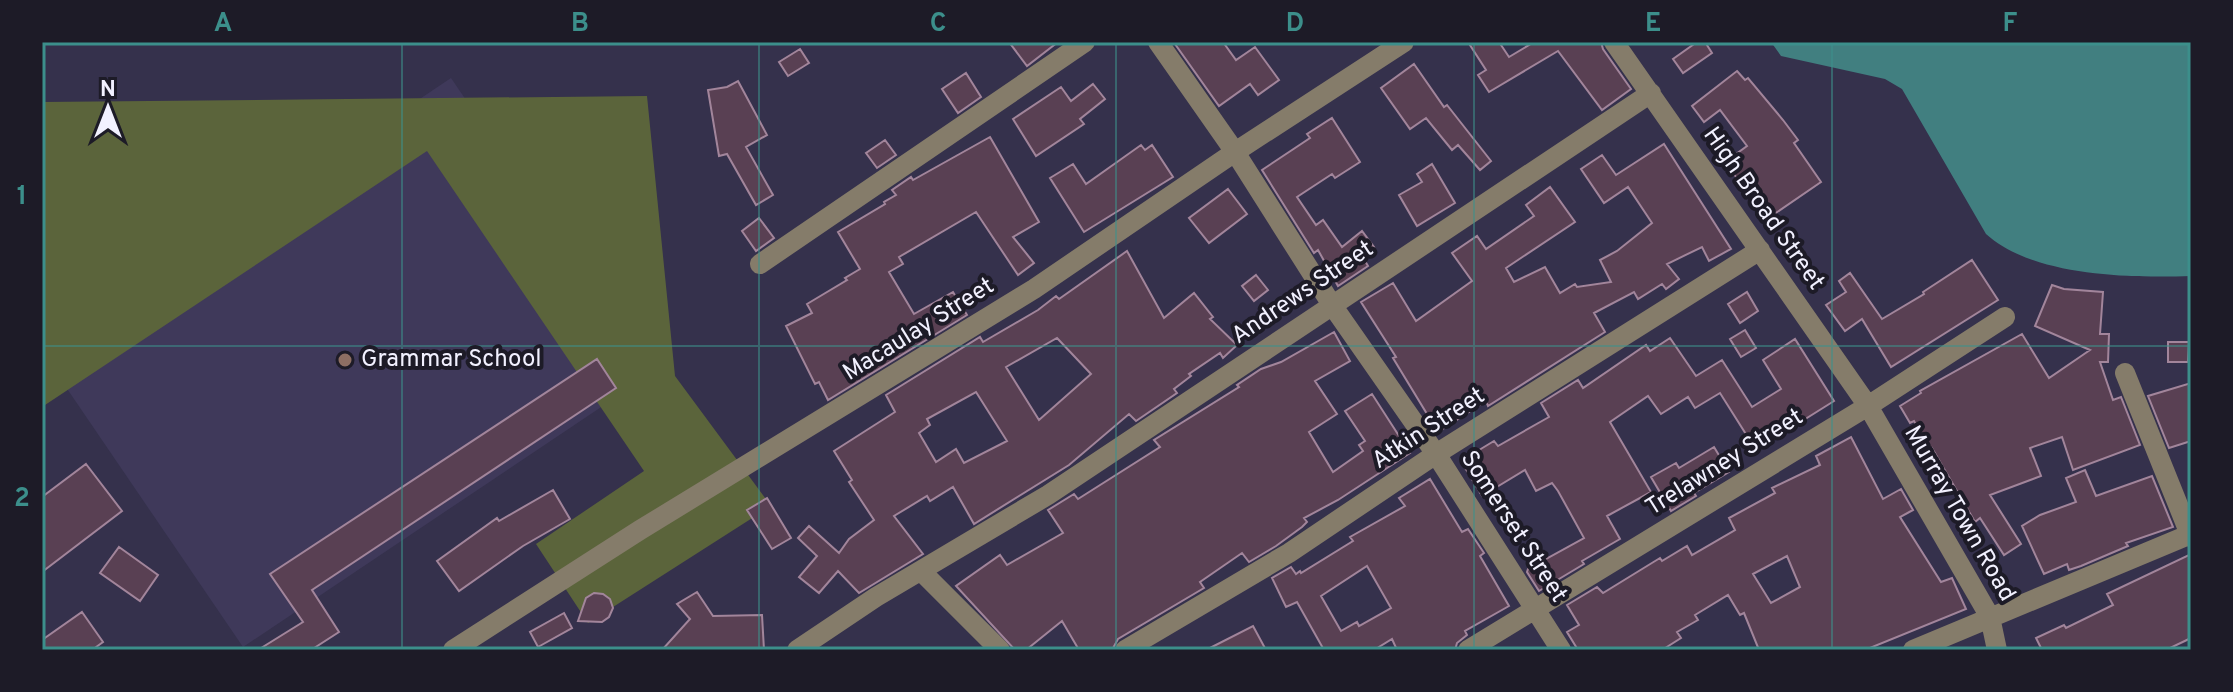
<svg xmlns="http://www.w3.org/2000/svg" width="2233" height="692" viewBox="0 0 2233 692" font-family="Overpass,sans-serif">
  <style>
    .built { fill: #3f395a }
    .green { fill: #5b643b }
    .water { fill: #417f80 }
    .building { fill: #594053; stroke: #a2859b; stroke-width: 2; fill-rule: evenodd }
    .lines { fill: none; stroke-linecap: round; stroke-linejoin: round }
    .minor { stroke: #857c6a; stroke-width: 20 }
    .grid { fill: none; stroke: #3c8f8b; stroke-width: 2; stroke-opacity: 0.55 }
    .education-dot { fill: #8d6e63; stroke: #1d1b27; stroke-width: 3 }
    .labels { text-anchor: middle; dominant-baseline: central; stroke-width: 8; stroke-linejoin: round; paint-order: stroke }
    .street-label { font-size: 24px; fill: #f2f1ff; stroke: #1d1b27 }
    .poi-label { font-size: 24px; fill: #f2f1ff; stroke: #1d1b27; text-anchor: start }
    .neatline { fill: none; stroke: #3c8f8b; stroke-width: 3 }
    .grid-label { font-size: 26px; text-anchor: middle; font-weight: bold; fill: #3c8f8b }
  </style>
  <rect width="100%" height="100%" fill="#35314c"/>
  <path class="built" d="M451,78L652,373L243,647L42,352Z"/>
  <path class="green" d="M647,96L675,376L771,506L588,623L536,544L644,471L427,151L42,407V102Z"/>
  <path class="water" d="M1771,42H2191V276C2130,278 2034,277 1986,234L1902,89L1885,79L1781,56Z"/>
  <path class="building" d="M1009,42H1058L1027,66Z
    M1178,42H1223L1236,60L1255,47L1279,80L1258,95L1250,84L1219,106L1175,44Z
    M1468,42H1499L1509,57L1534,42H1601L1603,49L1631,89L1602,110L1558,51L1489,92L1478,75L1486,70Z
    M1697,42H1705L1712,53L1683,73L1673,59Z
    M800,49L809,63L788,76L779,62Z
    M1414,64L1444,107L1447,105L1491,161L1480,170L1458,145L1452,150L1426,118L1410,129L1381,88Z
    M1737,71L1745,80L1748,78L1783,120L1798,140L1794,143L1821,182L1767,219L1725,162L1747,146L1720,110L1704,122L1692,106Z
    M966,73L981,97L958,113L942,89Z
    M738,81L767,135L746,147L773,195L756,205L727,154L719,156L708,90L727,87Z
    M1093,84L1105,99L1080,119L1084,124L1036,156L1013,119L1061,87L1071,101Z
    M1332,118L1360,162L1335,178L1332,174L1297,197L1316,225L1323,220L1342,247L1362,231L1374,247L1362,256L1368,266L1338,286L1318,250L1314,253L1262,170L1310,138L1307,134Z
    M990,137L1039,222L1013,237L1034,263L1018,275L976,212L899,257L903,264L889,272L914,314L953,292L967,315L828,400L819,382L815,384L786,326L812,313L807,304L847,280L845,278L860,269L838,232L885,204L884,202L896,195L892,190L911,177L913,180Z
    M885,140L896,155L877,168L866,153Z
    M1664,144L1731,249L1709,261L1702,247L1667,264L1679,279L1666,289L1662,284L1638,299L1634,292L1594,313L1605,332L1488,406L1486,401L1438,432L1393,358L1396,357L1361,302L1393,283L1416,321L1472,281L1452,253L1477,236L1486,249L1534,216L1526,205L1550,187L1575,222L1506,268L1514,282L1545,267L1560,293L1575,284L1577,287L1611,282L1600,260L1617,251L1652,223L1628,187L1604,203L1581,169L1602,155L1616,175Z
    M1141,145L1145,150L1152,145L1173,177L1084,232L1050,178L1073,164L1086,184Z
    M1432,164L1455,203L1417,226L1399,195L1422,182L1417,174Z
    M1228,189L1247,214L1209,243L1189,218Z
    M759,218L774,238L756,251L742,231Z
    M1127,251L1164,318L1194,293L1213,317L1210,319L1237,345L1223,358L1220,353L1189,374L1191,376L1174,389L1177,393L1136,421L1129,414L1069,465L974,524L953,487L930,501L927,496L894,516L923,554L859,593L838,571L819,593L799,577L817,556L798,538L809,526L839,553L849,539L874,520L849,482L852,480L834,451L895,412L886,395L980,337L983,342L1038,310L1056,296L1059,299ZM1057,338L1091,374L1039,420L1006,367ZM976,392L1007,441L964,463L956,449L936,462L919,433L930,425L927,419Z
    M1972,260L1998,300L1891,367L1862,319L1845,331L1826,305L1846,292L1839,281L1850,273L1882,319L1924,294L1923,292Z
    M1256,275L1268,290L1254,301L1242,286Z
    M2052,285L2064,289L2103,292L2100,334H2109L2108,362H2100L2113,400L2121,397L2140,445L2073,470L2062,437L2030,448L2041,476L1990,495L2021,544L2004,555L1980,518L1975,522L1932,448L1930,449L1914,421L1910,423L1900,406L1921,393L1920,391L2022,334L2049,378L2090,350L2035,326Z
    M1747,292L1758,311L1740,323L1728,304Z
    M1745,330L1756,348L1741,357L1730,339Z
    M1334,332L1350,361L1315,381L1337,414L1309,432L1333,472L1363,451L1359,445L1365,441L1345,411L1372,394L1410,453L1338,500L1304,518L1307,522L1302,527L1276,546L1249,562L1242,553L1200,582L1204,588L1118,639L1112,650H1079L1062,621L1026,650H1015L956,586L1000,555L1007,565L1063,533L1048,510L1074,494L1078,499L1160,447L1154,440L1239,387L1237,385L1261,369L1281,362Z
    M1670,338L1696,376L1722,360L1752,407L1781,389L1763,360L1795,339L1834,401L1756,450L1720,393L1695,408L1688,397L1661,414L1648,396L1610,422L1651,492L1607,516L1620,539L1582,561L1584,564L1539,591L1527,572L1528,569L1584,538L1558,491L1552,483L1536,491L1525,470L1482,496L1461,461L1494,441L1498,446L1549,417L1541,403L1578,380L1583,388L1646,345L1650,351Z
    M2168,342H2189L2188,362H2168Z
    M597,359L616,388L312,590L339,632L311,650H258L303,622L270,574Z
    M2191,383V441L2169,448L2148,396Z
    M1851,437L1883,499L1901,489L1913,510L1900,517L1941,582L1952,578L1966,609L1865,650H1759L1744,613L1740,615L1728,595L1695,615L1698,620L1677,632L1681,638L1662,650H1578L1567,632L1579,625L1567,605L1597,587L1603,593L1660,558L1662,561L1687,546L1692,555L1735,530L1729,518L1775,493L1772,488L1820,465L1816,456ZM1787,556L1800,587L1771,603L1753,574Z
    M1714,447L1729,472L1694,493L1696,496L1671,511L1651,477L1676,463L1679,468Z
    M86,464L122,511L42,572V497Z
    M2085,470L2096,496L2152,476L2173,527L2126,543L2128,546L2081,566L2069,570L2067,564L2044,574L2022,526L2040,515L2076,502L2066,478Z
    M1430,479L1462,532L1468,529L1484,553L1480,556L1509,606L1465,631L1467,635L1457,643L1455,650H1397L1392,639L1374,650H1324L1297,602L1286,607L1272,578L1291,567L1296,574L1300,571L1301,573L1353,541L1350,537L1405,506L1399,498ZM1367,566L1391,608L1359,626L1357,622L1341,631L1321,596Z
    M553,490L570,519L523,546L459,591L437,561L497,518L499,521Z
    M767,498L791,538L772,549L747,510Z
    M119,547L158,575L140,601L100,573Z
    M2191,554V638L2166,650H2042L2036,638L2064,625L2066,628L2113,605L2107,594Z
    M697,592L713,616L762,615L764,650H662L690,619L677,604Z
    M594,593L603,594L610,599L613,608L609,617L602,622L578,621L586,598Z
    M82,612L103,642L92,650H42V640Z
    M564,613L572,628L538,647L530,632Z
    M1253,626L1266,650H1206Z"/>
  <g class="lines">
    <path class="minor" d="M1158,42L1235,152L1332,305L1436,454L1561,650
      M1614,42L1868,406L1990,617L1997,650
      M760,264L1085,42
      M2125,373L2191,537
      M922,572L1000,650
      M453,650L640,530L1034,289L1235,152L1404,42
      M797,650L876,597L1048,495L1651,93
      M1125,650L1289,553L1436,454L1760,250
      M1468,650L1868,406L2005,317
      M1913,650L2191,534"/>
  </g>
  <path class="grid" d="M402,42V650M759,42V650M1116,42V650M1474,42V650M1832,42V650M42,346H2191"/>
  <circle class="education-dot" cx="345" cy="360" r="8"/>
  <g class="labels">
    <g class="street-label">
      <text transform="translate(1763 209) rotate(55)">High Broad Street</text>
      <text transform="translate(1303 293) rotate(-34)">Andrews Street</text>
      <text transform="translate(919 330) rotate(-32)">Macaulay Street</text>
      <text transform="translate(1429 429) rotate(-33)">Atkin Street</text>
      <text transform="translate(1725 463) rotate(-32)">Trelawney Street</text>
      <text transform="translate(1959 514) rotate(60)">Murray Town Road</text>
      <text transform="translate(1513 527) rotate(57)">Somerset Street</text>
    </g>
    <g class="poi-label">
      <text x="361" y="360">Grammar School</text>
    </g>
  </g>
  <rect width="2233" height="692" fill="none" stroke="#1d1b27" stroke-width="88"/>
  <g transform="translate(108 108)" stroke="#1d1b27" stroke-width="6" paint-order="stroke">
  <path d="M0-6L14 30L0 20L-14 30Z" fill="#f2f1ff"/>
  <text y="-12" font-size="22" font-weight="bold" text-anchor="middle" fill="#f2f1ff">N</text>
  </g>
  <rect x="44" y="44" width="2145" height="604" class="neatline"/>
  <g class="grid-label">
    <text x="223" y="31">A</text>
    <text x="580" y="31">B</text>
    <text x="938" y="31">C</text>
    <text x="1295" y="31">D</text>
    <text x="1653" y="31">E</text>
    <text x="2010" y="31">F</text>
    <text x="22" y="204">1</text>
    <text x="22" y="506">2</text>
  </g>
</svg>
